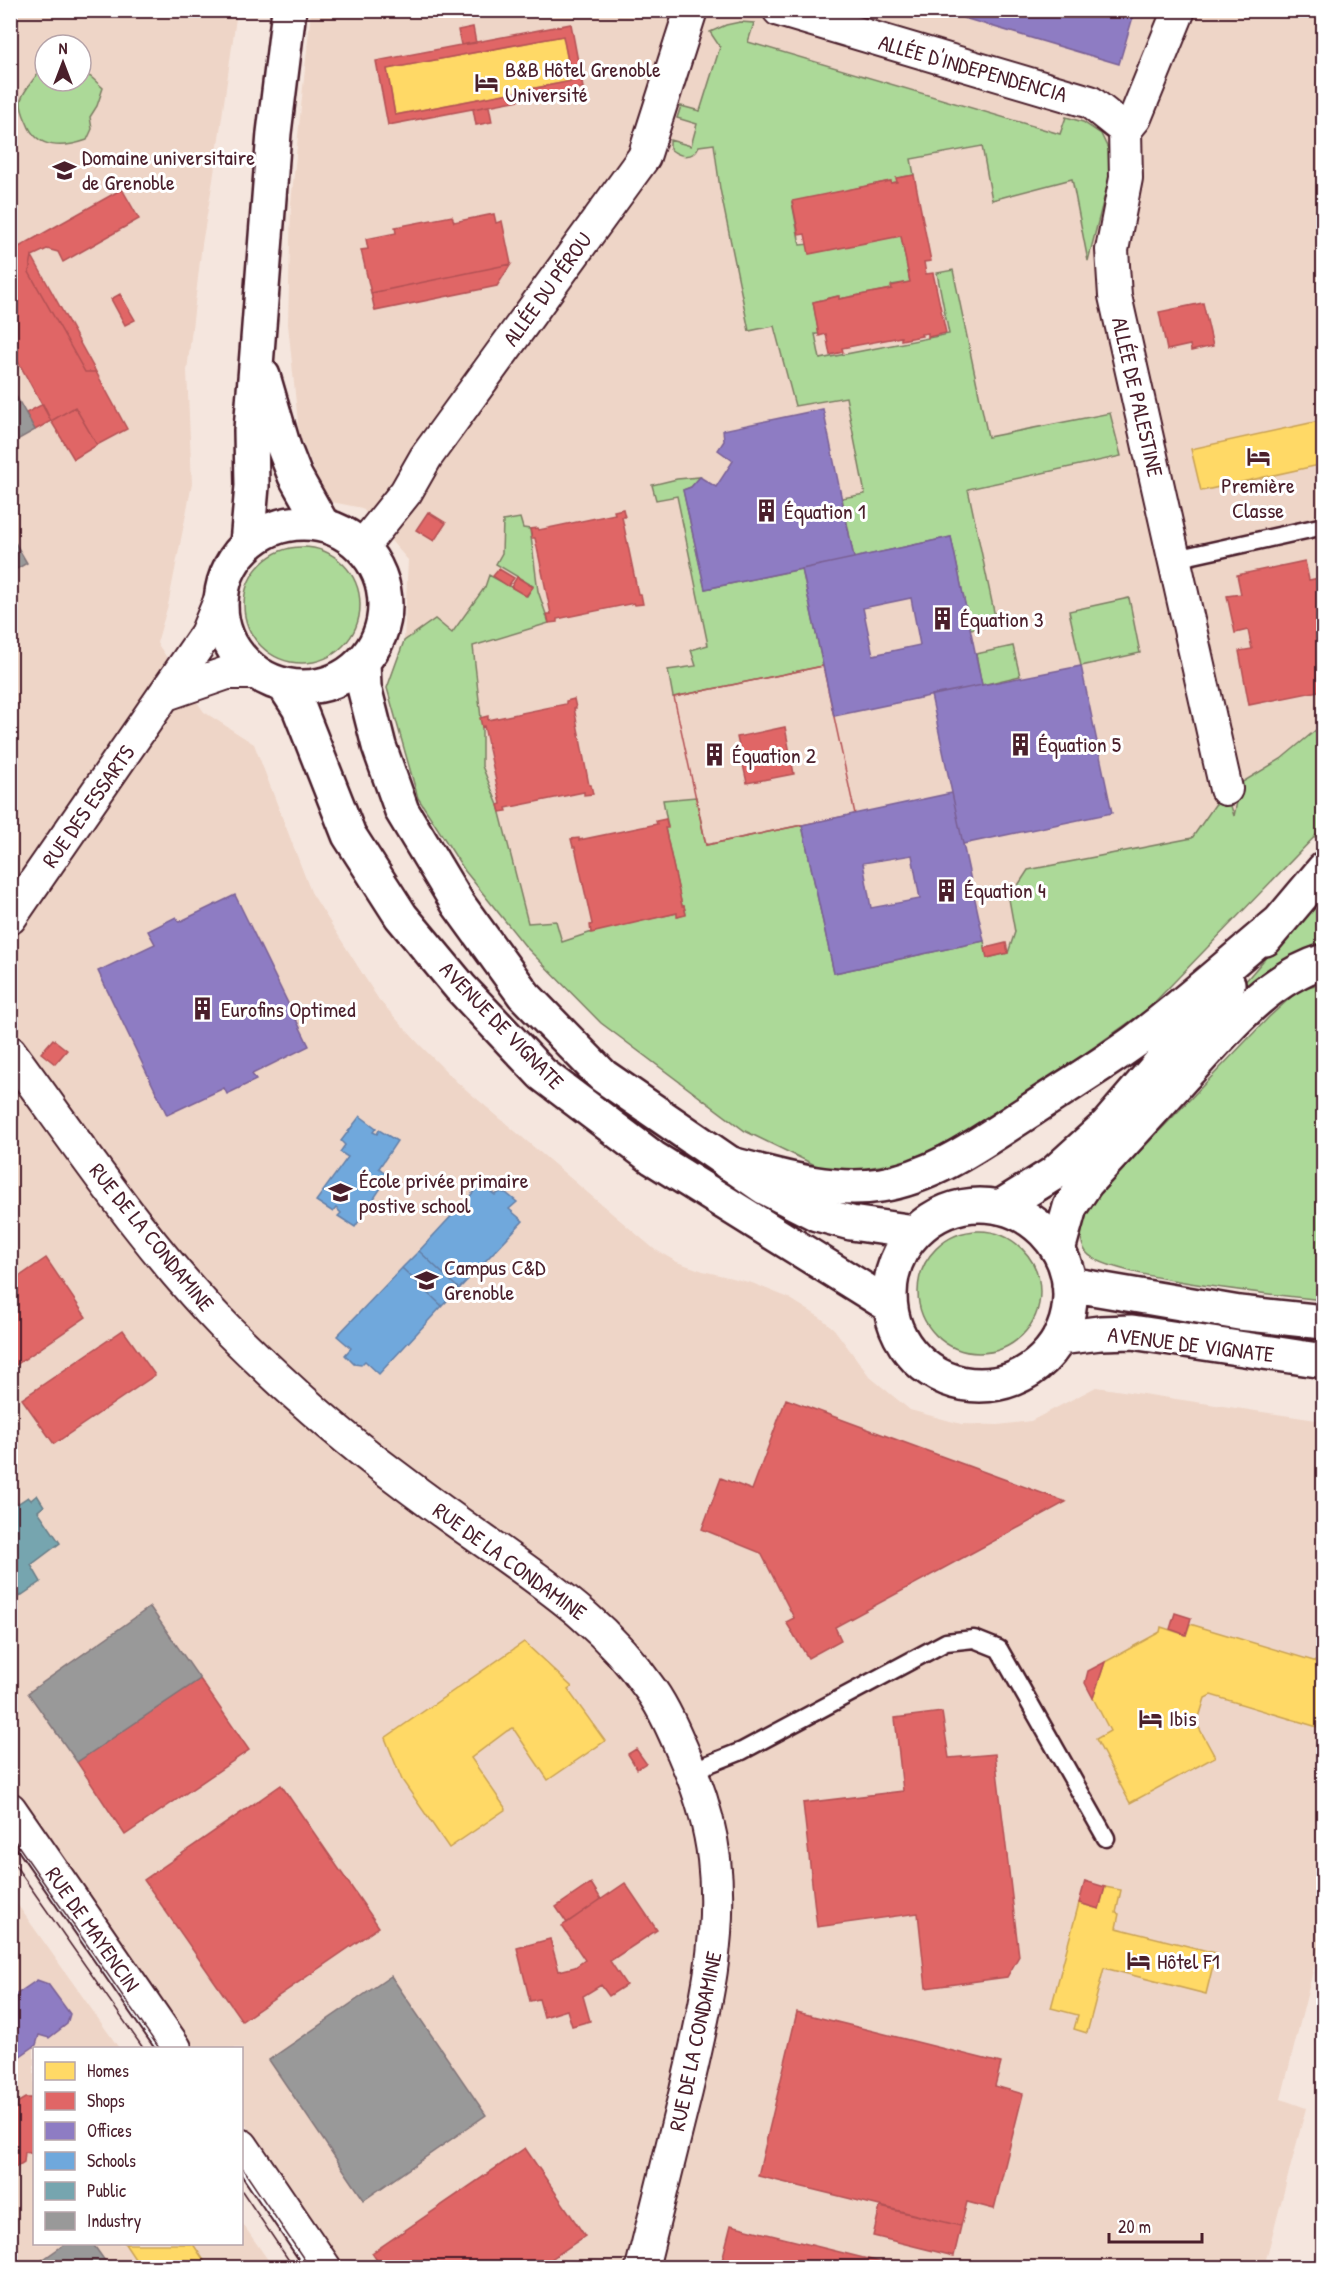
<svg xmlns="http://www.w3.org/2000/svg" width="1334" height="2278" viewBox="0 0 1334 2278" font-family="'Patrick Hand',sans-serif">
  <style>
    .built { fill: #eed5c7; fill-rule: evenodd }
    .green { fill: #acd998; stroke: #7b7c62; stroke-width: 1.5 }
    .homes { fill: #ffd966; stroke: #c9a154; stroke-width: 1.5 }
    .shops { fill: #e06666; stroke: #b35154; stroke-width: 1.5; fill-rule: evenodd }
    .offices { fill: #8e7cc3; stroke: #7a6095; stroke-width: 1.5; fill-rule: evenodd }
    .schools { fill: #6fa8dc; stroke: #647fa7; stroke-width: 1.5 }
    .public { fill: #76a5af; stroke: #697d87; stroke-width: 1.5 }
    .industry { fill: #999; stroke: #817478; stroke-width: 1.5 }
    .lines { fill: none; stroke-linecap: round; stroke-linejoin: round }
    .service-casing { stroke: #4a1f2b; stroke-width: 21 }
    .minor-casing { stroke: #4a1f2b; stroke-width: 36 }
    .tertiary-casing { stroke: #4a1f2b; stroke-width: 38 }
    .trunk-casing { stroke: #4a1f2b; stroke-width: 38 }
    .service { stroke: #fff; stroke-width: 16 }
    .minor { stroke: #fff; stroke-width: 32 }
    .tertiary { stroke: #fff; stroke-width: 33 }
    .trunk { stroke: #fff; stroke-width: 33 }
    .tram { stroke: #4a1f2b; stroke-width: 1.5 }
    .labels { text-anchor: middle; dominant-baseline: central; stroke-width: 6; stroke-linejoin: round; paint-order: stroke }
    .street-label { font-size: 22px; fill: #4a1f2b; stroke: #fff }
    .poi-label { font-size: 22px; fill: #4a1f2b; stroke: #fff; text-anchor: start }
  </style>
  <rect width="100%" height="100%" fill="#f5e6de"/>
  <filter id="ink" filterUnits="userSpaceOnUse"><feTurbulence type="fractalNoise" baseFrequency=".0167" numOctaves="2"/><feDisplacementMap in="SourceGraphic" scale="12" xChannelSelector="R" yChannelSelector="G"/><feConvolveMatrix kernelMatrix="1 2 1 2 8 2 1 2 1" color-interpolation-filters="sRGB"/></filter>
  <g filter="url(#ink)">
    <path class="built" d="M10,11H237L213,180L202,244L187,371L192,484L168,605L157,643L204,712L254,744L311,892L379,1000L419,1044L457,1082L654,1249L677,1262L703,1271L752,1283L789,1298L821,1318L834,1329L870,1377L910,1410L961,1424L998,1425L1031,1421L1096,1387L1323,1421V1931L1281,2099L1306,2108L1264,2267H343L242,2120V2048H192L11,1784ZM45,45H81V81H45Z
      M311,11H1323V828L1148,1009L1057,1073L971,1130L952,1141L908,1161L883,1167L821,1168L745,1131L601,1023L526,947L465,871L418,798L387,688L404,641L408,560L362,508L327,501L299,433L288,324L291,203Z
      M10,1894L119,2048H34V2244H242V2223L273,2267H11Z"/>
    <path class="green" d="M740,22L754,23L748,42L1060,134L1066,117L1083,122L1101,134L1110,153L1111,171L1088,261L1072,179L992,200L982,146L911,159L914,175L897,178V182L891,183L890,181L792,202L800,245L901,236L910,282L892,285V289L839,299L838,296L813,302L819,334H815L820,359L949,334L937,273L953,270L988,437L1110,413L1121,456L968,489L997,626L970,629L951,537L854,558L842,498L865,494L846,397L795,406L774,326L749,331L720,189L714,144L699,146C693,160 680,157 670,149V140L691,146L697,124L677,118L681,106L700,111L720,47L710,32L726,25Z
      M45,66V81H81V72L91,77L103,88L97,106L90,117L92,129L87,140C64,148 37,150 27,123C24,116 20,109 21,100C24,89 36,78 41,68Z
      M700,477L691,487L683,490L705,589L802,569L823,666L673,697L668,670L696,666L691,650L708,645L677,496L656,500L652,485L677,479Z
      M520,518L523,528L530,529L538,591L549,623L473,646L482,727V766L498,805L528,923L556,921L562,942L598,930L677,913L678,917L686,914L684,906H682L665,828L668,827L663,800L696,797L706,845L802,825L834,973L984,941L987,958L1008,953L1015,932L1009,899L1028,870L1192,838L1226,789L1234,816L1241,783L1281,759L1323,724V828L1148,1009L1057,1073L971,1130L908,1161L850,1171L821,1168L745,1131L601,1023L526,947L465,871L418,798L387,688L404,641L435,619L452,633L485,587L489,575L527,596L533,586L496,564L502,553L503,521Z
      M244 605a58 58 0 1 1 116 0a58 58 0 1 1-116 0Z
      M1129,598L1140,653L1081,666L1069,611Z
      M1013,646L1020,676L982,685L976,654Z
      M1323,891V946L1226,1004Z
      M1323,983V1300C1286,1296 1104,1278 1086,1252C1075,1236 1086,1215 1093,1200L1269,1017L1300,989Z
      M918 1292a61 61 0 1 1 122 0a61 61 0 1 1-122 0Z"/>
    <path class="homes" d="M563,36L572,81L395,115L387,69Z
      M1324,420V464L1201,491L1191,449Z
      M1190,1624L1324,1664V1729L1211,1695L1205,1698L1197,1724L1215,1757L1130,1803L1096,1739L1110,1731L1093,1698L1105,1662L1160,1632L1161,1627L1186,1635Z
      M524,1642L572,1687L568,1690L605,1741L548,1780L513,1728L507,1731L471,1758L506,1809L449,1848L402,1780L385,1738Z
      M1105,1887L1121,1890L1116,1913L1119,1914L1116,1928L1216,1953L1206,1994L1104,1968L1087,2033L1074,2029L1078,2015L1051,2008L1079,1903L1099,1909Z
      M125,2244H193L209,2268H141Z"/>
    <path class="shops" d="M571,24L583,88L388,125L376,61ZM563,36L572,81L395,115L387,69Z
      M473,27L476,43L461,45L458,30Z
      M489,106L492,122L476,125L473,109Z
      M914,175L931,261L924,262L926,274L933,273L946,333L928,337V333L921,334L922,336L901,340V337L842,348L843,352L830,355L826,334L819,336L813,302L839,296V299L892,289L891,286L910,282L901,236L809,254L805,234L799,235L792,201L891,181V183L897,182L896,178Z
      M122,189L139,219L63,262L58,252L47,249L32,256L29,272L85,372H96L127,429L97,445L75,407L51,421L10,347V252Z
      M494,214L496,223L502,221L511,264L371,293L361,250L368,249L366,239L396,233L395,227L452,216L454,222Z
      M32,256L96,372H85L29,272Z
      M511,264L497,286L375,311L371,293Z
      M120,294L135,320L125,325L111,299Z
      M1203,303L1213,346L1191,351L1190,345L1167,350L1159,312Z
      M43,404L51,421L35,430L26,413Z
      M75,407L97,445L74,459L51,421Z
      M623,509L625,517H622L638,594H641L643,604L635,605L634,603L557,619V622L549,623L547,614H551L535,538H532L530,529L538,528L539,530L615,514L614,511Z
      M428,512L446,523L434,541L416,530Z
      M1305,561L1309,580L1324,577V634L1320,635L1324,651V690L1249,705L1239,651L1252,649L1248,630L1235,633L1227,596L1241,594L1237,575Z
      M499,569L514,578L508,586L493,576Z
      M517,577L533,587L526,596L511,587Z
      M823,666L855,814L706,845L674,697ZM785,727L794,774L747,783L737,737Z
      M823,666L855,814L706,845L674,697Z
      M574,699L576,708H574L589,785H591L593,794L584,795V792L506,808L507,811L500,812L498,805L501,804L484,726L482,727L480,718L488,716V720L566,704V701Z
      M666,819L668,828H665L682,906H684L686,915L677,917V913L591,933L590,925L592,924L575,847H573L571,839L579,838V840L657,824L656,821Z
      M1006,943L1008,953L987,958L985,948Z
      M53,1039L67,1050L55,1064L41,1053Z
      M46,1258L86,1317L10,1369V1283Z
      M123,1330L155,1375L54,1444L22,1399Z
      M786,1399L1066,1502L835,1627L841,1640L808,1658L786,1622L794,1618L761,1553L702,1529L721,1478L752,1490Z
      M1175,1613L1191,1618L1186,1635L1170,1629Z
      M1105,1662L1093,1698L1085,1683L1088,1671Z
      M200,1679L249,1750L125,1835L77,1762Z
      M942,1712L949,1758L995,1754L1019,1956L1007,1977L926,1988L918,1913L817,1927L803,1803L903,1791L895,1718Z
      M636,1749L646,1763L637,1769L628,1754Z
      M281,1785L379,1927L242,2021L144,1880Z
      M1085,1881L1105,1887L1099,1909L1079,1903Z
      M591,1883L601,1899L567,1923L556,1907Z
      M625,1883L657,1930L610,1961L626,1985L609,1996L601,1985L583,1996L590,2021L572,2026L567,2010L544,2017L539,1999L530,2001L517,1948L550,1939L559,1971L575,1967L585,1960L562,1926Z
      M797,2012L1001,2063L995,2086L1023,2094L994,2209L967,2202L961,2226L758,2176Z
      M34,2092V2154L25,2152L24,2162L10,2171V2107L25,2098H33Z
      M525,2148L585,2236L538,2268H382L372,2253Z
      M880,2207L961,2226L954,2256L873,2236Z
      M731,2225L904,2268H720Z"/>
    <path class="offices" d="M937,10H1135L1119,64Z
      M823,409L854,558L705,589L683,490L691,487L700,477L716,487L733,461L718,450L724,441L723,430Z
      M951,537L982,685L834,716L802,569ZM911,598L920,645L873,655L863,608Z
      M1081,666L1112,813L963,844L931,695Z
      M952,793L984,941L834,973L802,825ZM912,855L920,899L871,908L863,863Z
      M235,895L309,1046L252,1074L256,1080L227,1094L224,1088L167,1115L98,971L155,944L148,931L176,917L179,922Z
      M37,1980L48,1984L70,2014L67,2024L49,2038L39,2035L36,2045L16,2059L10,2058V2002L16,2003L17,1994Z"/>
    <path class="schools" d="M360,1116L376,1128L373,1132L377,1134L379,1130L397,1141L379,1168L389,1176L355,1227L338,1216L341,1213L336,1208L333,1212L316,1201L348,1157L340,1152L345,1145L341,1141Z
      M481,1184L495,1195L500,1192L506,1193L517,1202L509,1209L523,1221L459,1289L419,1251Z
      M419,1251L459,1289L442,1306L402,1268Z
      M402,1268L442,1306L379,1374L365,1361L361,1365L354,1364L345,1355L351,1348L337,1336Z
      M427 1284a6 6 0 1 1 12 0a6 6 0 1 1-12 0Z"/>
    <path class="public" d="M37,1495L44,1506L38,1511L60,1543L31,1565L41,1582L10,1603V1509L28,1497L31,1500Z"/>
    <path class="industry" d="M10,385L35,430L10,444Z
      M10,534L27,563L10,573Z
      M150,1607L200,1679L77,1762L28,1693Z
      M391,1976L486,2115L364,2200L269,2060Z
      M65,2244H93L110,2268H31Z"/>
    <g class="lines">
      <defs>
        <path id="service" d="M1175,559L1324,526
          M691,1771L742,1751L946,1642L974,1639L999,1649L1106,1838"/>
        <path id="minor" d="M779,10L1090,102L1125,130
          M1179,10L1135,118L1125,130L1126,178L1112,250L1115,296L1226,789
          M362,547L406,492L426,457L644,157L691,10
          M166,694L227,673H257
          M10,918L206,634L221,598
          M10,1052C77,1143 146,1246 225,1327C278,1380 335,1432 396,1477C430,1503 465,1528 500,1552C559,1594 609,1629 651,1690C665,1710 675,1734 685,1757C699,1789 710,1824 714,1859C723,1938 704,2014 686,2091C671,2150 657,2209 642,2268
          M10,1809L175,2048
          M242,2146L325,2268"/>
        <path id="tertiary" d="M263,376L284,448L295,476L322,524
          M221 605a82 82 0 1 1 164 0a82 82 0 1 1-164 0Z
          M247,544L252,486L251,430L274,133L289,10
          M363,663L364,687L379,746L402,811L458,904L524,995L603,1076L764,1187L817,1214L851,1223L915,1232
          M284,685L299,708L349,835L401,916L460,987L542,1074L653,1158L889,1305
          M890 1295a90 90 0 1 1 180 0a90 90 0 1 1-180 0Z
          M1069,1284L1239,1313L1324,1322
          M1059,1338L1100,1333L1132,1332L1324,1361"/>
        <path id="trunk" d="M1265,939L1324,869
          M728,1163C777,1176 830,1193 881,1185C937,1176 984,1140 1031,1110C1065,1087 1101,1066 1134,1042C1184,1005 1230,963 1278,923
          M1000,1207L1053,1174L1107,1125L1228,984
          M1058,1250L1070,1207L1086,1183C1118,1148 1151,1113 1183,1077C1224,1033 1264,980 1324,961"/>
      </defs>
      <use href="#service" class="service-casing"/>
      <use href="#minor" class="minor-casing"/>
      <use href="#tertiary" class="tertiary-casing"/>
      <use href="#trunk" class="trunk-casing"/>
      <use href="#service" class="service"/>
      <use href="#minor" class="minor"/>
      <use href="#tertiary" class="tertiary"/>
      <use href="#trunk" class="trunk"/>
      <path class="tram" d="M10,1834L159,2048
        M10,1858L143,2048
        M242,2168L310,2268
        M242,2191L294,2268"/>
    </g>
  </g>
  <defs>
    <symbol id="hotel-bare" viewBox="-9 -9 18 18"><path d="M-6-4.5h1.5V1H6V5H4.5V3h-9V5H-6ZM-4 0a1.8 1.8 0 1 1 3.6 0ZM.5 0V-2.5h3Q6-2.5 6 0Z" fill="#4a1f2b" stroke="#fff" stroke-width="2.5" paint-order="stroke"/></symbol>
    <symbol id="university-bare" viewBox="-9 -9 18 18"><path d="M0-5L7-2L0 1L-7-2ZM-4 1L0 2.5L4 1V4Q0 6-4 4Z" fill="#4a1f2b" stroke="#fff" stroke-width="2.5" paint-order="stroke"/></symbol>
    <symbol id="building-bare" viewBox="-9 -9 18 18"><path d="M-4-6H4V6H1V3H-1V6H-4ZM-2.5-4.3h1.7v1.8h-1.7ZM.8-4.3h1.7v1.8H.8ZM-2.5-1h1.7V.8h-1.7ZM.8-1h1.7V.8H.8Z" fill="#4a1f2b" stroke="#fff" stroke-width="2.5" paint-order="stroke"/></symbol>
    <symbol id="school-bare" viewBox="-9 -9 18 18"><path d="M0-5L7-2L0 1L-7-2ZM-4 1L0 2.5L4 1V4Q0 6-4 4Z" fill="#4a1f2b" stroke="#fff" stroke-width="2.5" paint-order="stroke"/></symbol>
  </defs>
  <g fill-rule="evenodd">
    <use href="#hotel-bare" x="470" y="66" width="33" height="33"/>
    <use href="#university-bare" x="48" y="154" width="33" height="33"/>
    <use href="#hotel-bare" x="1242" y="440" width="33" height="33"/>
    <use href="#building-bare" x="750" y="494" width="33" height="33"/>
    <use href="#building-bare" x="926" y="602" width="33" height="33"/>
    <use href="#building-bare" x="1004" y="728" width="33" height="33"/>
    <use href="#building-bare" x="698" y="738" width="33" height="33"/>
    <use href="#building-bare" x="930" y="874" width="33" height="33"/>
    <use href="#building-bare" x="186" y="992" width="33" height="33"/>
    <use href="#school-bare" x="324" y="1176" width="33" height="33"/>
    <use href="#school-bare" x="410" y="1264" width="33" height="33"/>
    <use href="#hotel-bare" x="1134" y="1702" width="33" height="33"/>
    <use href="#hotel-bare" x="1122" y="1944" width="33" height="33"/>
  </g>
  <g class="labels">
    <g class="street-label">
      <text transform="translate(973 68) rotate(16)">ALLÉE D'INDEPENDENCIA</text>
      <text transform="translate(547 289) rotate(-54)">ALLÉE DU PÉROU</text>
      <text transform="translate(1138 397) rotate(77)">ALLÉE DE PALESTINE</text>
      <text transform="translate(88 806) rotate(-55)">RUE DES ESSARTS</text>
      <text transform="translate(502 1025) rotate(46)">AVENUE DE VIGNATE</text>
      <text transform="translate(152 1237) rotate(51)">RUE DE LA CONDAMINE</text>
      <text transform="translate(1191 1344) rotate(7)">AVENUE DE VIGNATE</text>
      <text transform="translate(510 1561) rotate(36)">RUE DE LA CONDAMINE</text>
      <text transform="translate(93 1929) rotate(55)">RUE DE MAYENCIN</text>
      <text transform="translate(695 2041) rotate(-78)">RUE DE LA CONDAMINE</text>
    </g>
    <g class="poi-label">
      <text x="505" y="69">B&amp;B Hôtel Grenoble<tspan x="505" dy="25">Université</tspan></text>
      <text x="82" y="157">Domaine universitaire<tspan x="82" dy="25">de Grenoble</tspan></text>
      <text x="1258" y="485" text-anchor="middle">Première<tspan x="1258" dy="25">Classe</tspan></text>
      <text x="784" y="511">Équation 1</text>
      <text x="960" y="619">Équation 3</text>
      <text x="1038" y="744">Équation 5</text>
      <text x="732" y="755">Équation 2</text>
      <text x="964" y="890">Équation 4</text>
      <text x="221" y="1009">Eurofins Optimed</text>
      <text x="359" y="1180">École privée primaire<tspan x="359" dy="25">postive school</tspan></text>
      <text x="444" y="1267">Campus C&amp;D<tspan x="444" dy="25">Grenoble</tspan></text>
      <text x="1169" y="1718">Ibis</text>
      <text x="1157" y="1961">Hôtel F1</text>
    </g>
  </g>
  <rect width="1334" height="2278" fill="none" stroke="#fff" stroke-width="36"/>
  <rect x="18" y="18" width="1298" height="2242" fill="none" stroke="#4a1f2b" stroke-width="2" filter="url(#ink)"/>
  <rect x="33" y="2047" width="210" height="198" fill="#ffffff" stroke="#b7a5aa" stroke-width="1.5"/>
  <rect x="45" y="2062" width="30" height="18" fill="#ffd966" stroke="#b7a5aa" stroke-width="1.5"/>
  <text x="87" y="2077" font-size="18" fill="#4a1f2b">Homes</text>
  <rect x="45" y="2092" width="30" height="18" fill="#e06666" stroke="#b7a5aa" stroke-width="1.5"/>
  <text x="87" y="2107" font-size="18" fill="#4a1f2b">Shops</text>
  <rect x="45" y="2122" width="30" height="18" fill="#8e7cc3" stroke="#b7a5aa" stroke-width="1.5"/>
  <text x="87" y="2137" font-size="18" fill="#4a1f2b">Offices</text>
  <rect x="45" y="2152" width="30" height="18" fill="#6fa8dc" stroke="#b7a5aa" stroke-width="1.5"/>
  <text x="87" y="2167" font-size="18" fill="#4a1f2b">Schools</text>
  <rect x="45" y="2182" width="30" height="18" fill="#76a5af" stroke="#b7a5aa" stroke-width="1.5"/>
  <text x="87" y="2197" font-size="18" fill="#4a1f2b">Public</text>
  <rect x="45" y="2212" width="30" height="18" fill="#999999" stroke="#b7a5aa" stroke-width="1.5"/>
  <text x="87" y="2227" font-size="18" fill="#4a1f2b">Industry</text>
  <g transform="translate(63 63)"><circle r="28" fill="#ffffff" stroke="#b7a5aa" stroke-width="1.5"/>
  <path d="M0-4.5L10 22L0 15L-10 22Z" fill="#4a1f2b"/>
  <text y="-9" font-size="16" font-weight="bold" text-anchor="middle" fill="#4a1f2b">N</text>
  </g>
  <path d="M1109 2233v9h93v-9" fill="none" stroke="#4a1f2b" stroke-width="3"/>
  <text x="1118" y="2233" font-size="18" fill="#4a1f2b" stroke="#ffffff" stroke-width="4.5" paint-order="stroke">20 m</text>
</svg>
